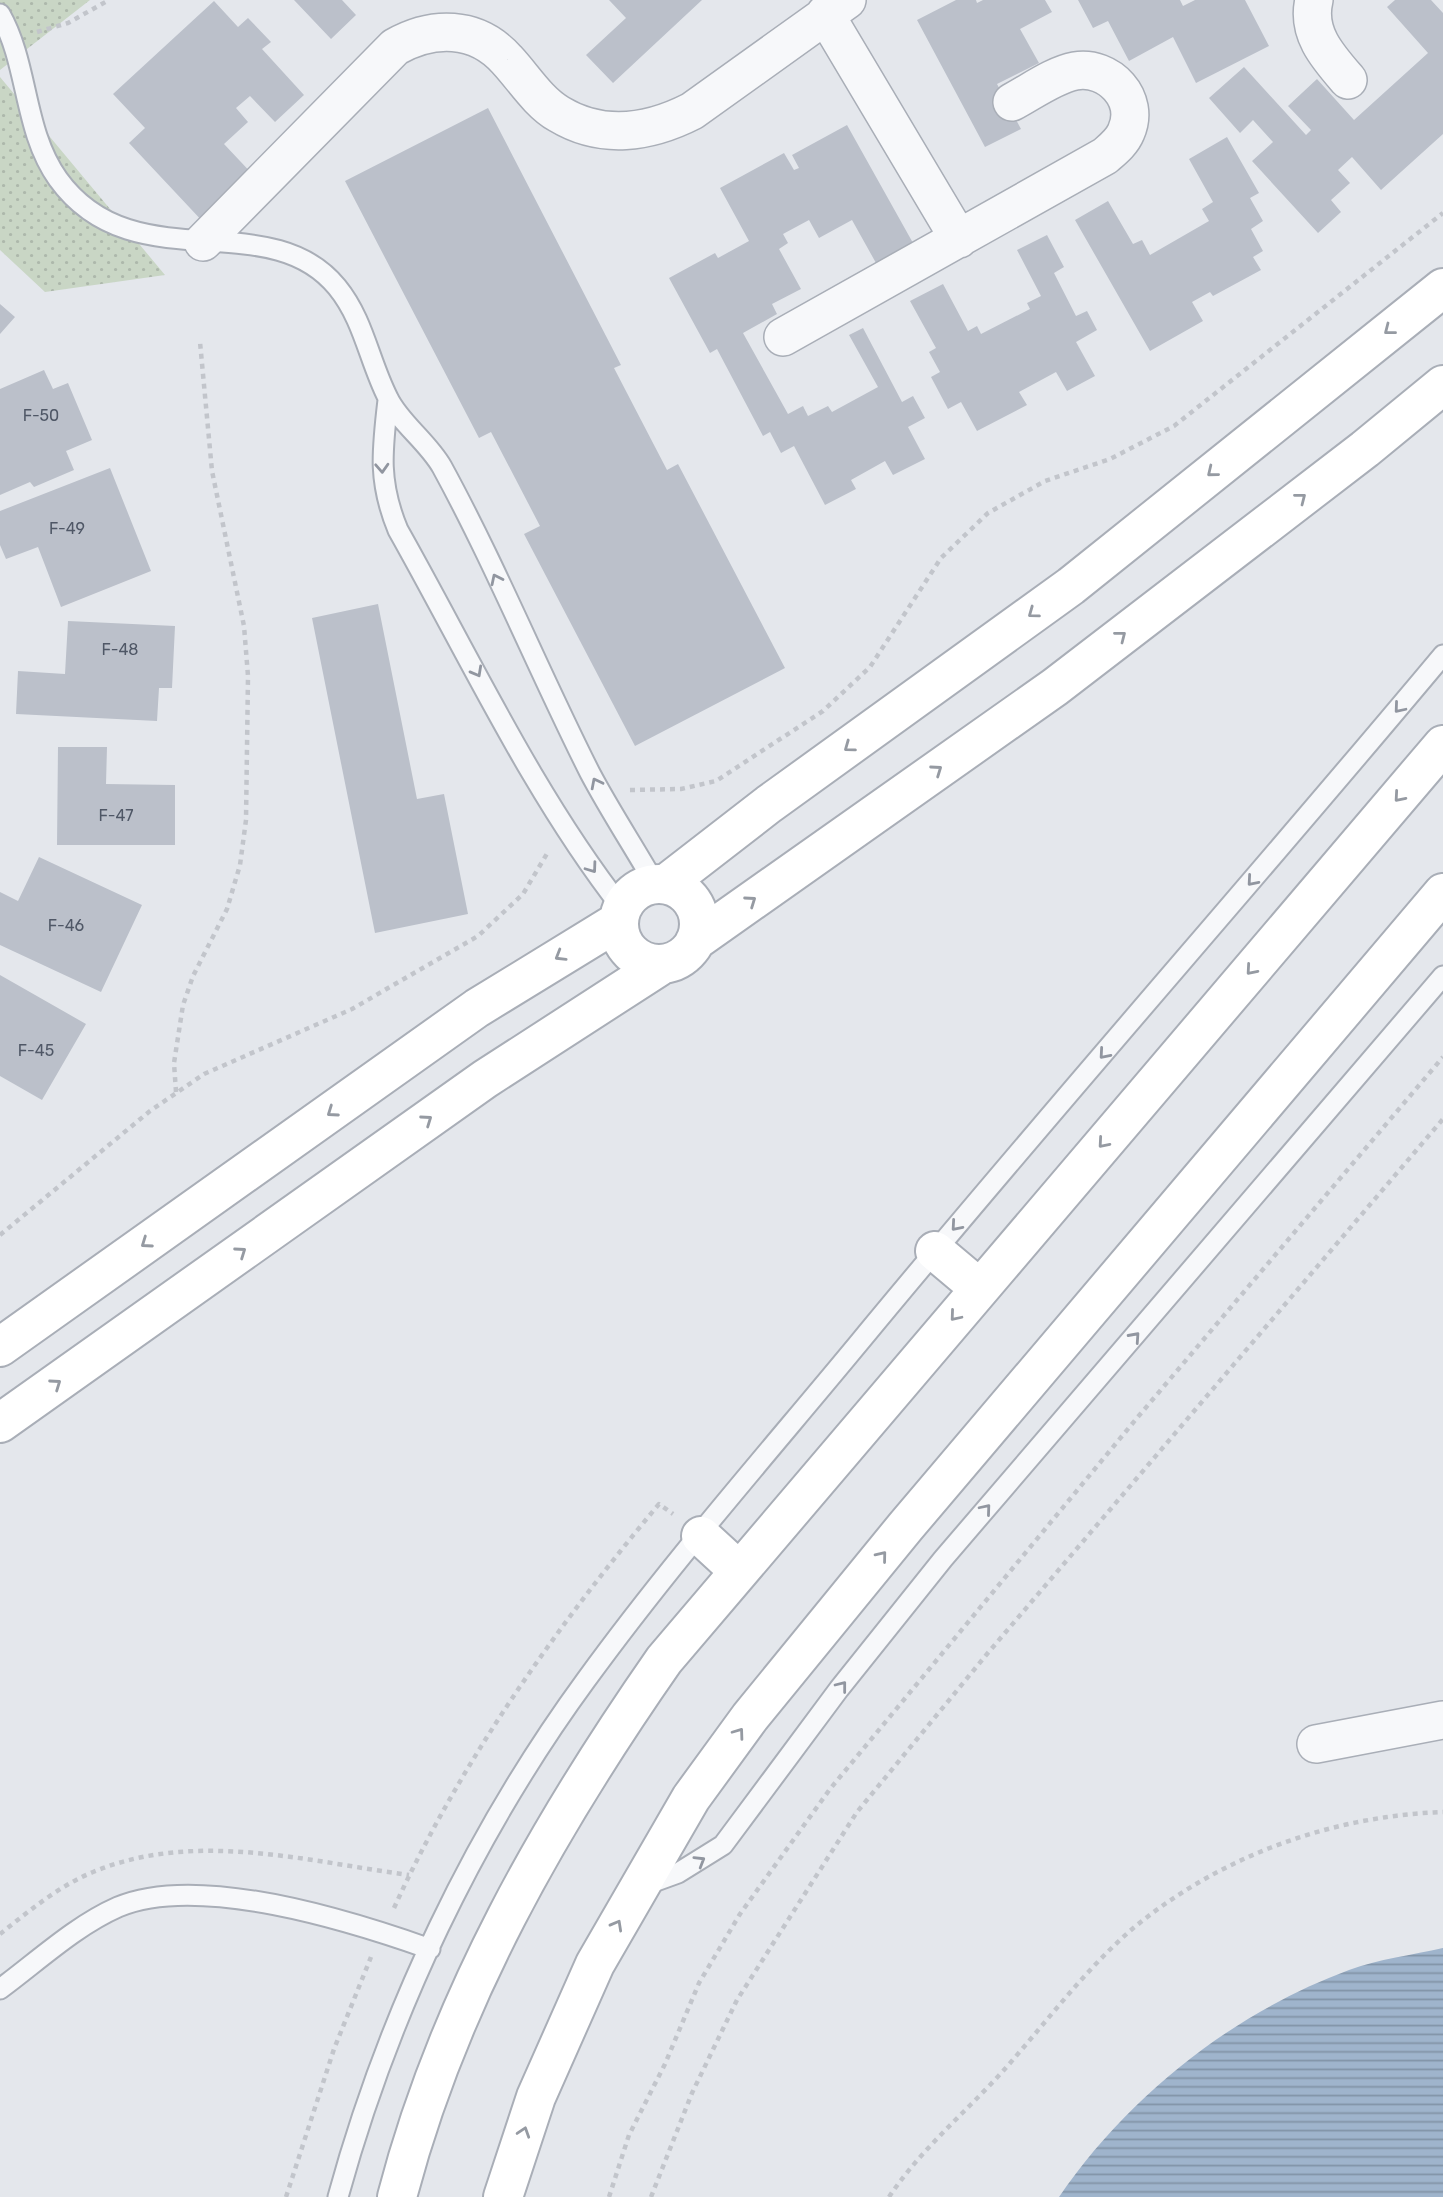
<svg xmlns="http://www.w3.org/2000/svg" width="1443" height="2197" viewBox="0 0 1443 2197" font-family="Rubik,sans-serif">
  <style>
    .grass { fill: url(#grass-dots) }
    .water { fill: url(#water-rules) }
    .building { fill: #bbc0ca }
    .lines { fill: none; stroke-linecap: round; stroke-linejoin: round }
    .lane-casing { stroke: #a9aeb7; stroke-width: 23 }
    .street-casing { stroke: #a9aeb7; stroke-width: 40 }
    .secondary-casing { stroke: #a9aeb7; stroke-width: 42 }
    .path { stroke: #c2c5cb; stroke-width: 4.5; stroke-dasharray: 5 5; stroke-linecap: butt }
    .lane { stroke: #f7f8fa; stroke-width: 19 }
    .street { stroke: #f7f8fa; stroke-width: 37 }
    .secondary { stroke: #fff; stroke-width: 38 }
    .oneway { stroke: #959aa2 }
    .oneway2 { stroke: #9196a0 }
    .labels { text-anchor: middle; dominant-baseline: central; stroke-width: 7; stroke-linejoin: round; paint-order: stroke }
    .number-label { font-size: 16px; fill: #4f5766 }
  </style>
  <defs>
    <pattern id="grass-dots" width="8" height="8" patternUnits="userSpaceOnUse" patternTransform="scale(1.75)"><rect width="8" height="8" fill="#c9d6c5"/><path d="M2 2h.1M6 6h.1" fill="none" stroke="#adb8ab" stroke-width="1.8" stroke-linecap="round"/></pattern>
    <pattern id="water-rules" width="6" height="5" patternUnits="userSpaceOnUse" patternTransform="scale(1.75)"><rect width="6" height="5" fill="#9fb4cc"/><path d="M0 2.5h6" fill="none" stroke="#8293a7"/></pattern>
  </defs>
  <rect width="100%" height="100%" fill="#e4e7ec"/>
  <path class="grass" d="M0,0H90L0,70Z
    M0,77L165,275L45,292L0,250Z"/>
  <path class="water" d="M1443,1948V2197H1059C1129,2095 1233,2013 1349,1970C1378,1959 1413,1955 1443,1948Z"/>
  <path class="building" d="M294,0H342L356,15L331,39Z
    M609,0H702L613,83L586,55L626,18Z
    M956,0H976L977,3L983,0H1045L1052,12L1020,29L1039,63L997,84L1021,129L985,147L917,20Z
    M1078,0H1180L1183,6L1195,0H1245L1269,46L1196,83L1173,37L1129,61L1108,21L1093,28Z
    M1395,0H1431L1443,13V134L1381,190L1352,157L1338,170L1350,183L1331,200L1341,212L1318,233L1252,161L1273,142L1253,120L1240,133L1209,98L1244,67L1306,135L1311,130L1288,106L1317,79L1354,120L1428,53L1387,7Z
    M214,1L238,27L248,18L271,42L262,49L304,95L275,122L250,96L236,108L248,122L224,144L256,178L205,224L129,143L145,128L113,94Z
    M488,108L621,365L614,368L667,470L678,464L785,668L635,746L524,534L540,526L491,432L479,438L345,181Z
    M847,125L913,243L876,263L852,220L819,238L809,220L783,234L788,243L779,249L801,289L772,304L777,314L743,333L788,414L803,406L808,416L828,406L832,412L878,387L849,335L863,328L902,402L913,396L925,418L908,427L925,459L893,475L885,461L851,480L856,489L825,505L794,446L781,453L770,432L763,436L717,349L710,353L669,278L715,253L718,258L749,241L720,188L784,153L794,170L799,168L792,155Z
    M1227,137L1259,193L1250,198L1263,221L1251,229L1263,251L1253,257L1261,270L1213,296L1210,292L1192,302L1203,321L1150,351L1075,220L1108,201L1133,244L1142,240L1150,255L1209,221L1202,209L1213,202L1189,159Z
    M1047,235L1064,267L1054,273L1076,316L1087,311L1097,330L1076,342L1095,376L1067,391L1056,372L1019,392L1027,405L977,431L961,402L948,409L931,377L940,372L929,352L936,348L910,301L943,284L968,331L977,326L981,334L1030,309L1027,303L1041,296L1017,250Z
    M0,304L15,317L0,334Z
    M44,370L53,389L68,383L92,440L66,451L74,470L34,487L30,482L0,495V389Z
    M110,468L151,571L61,607L38,547L6,559L0,545V511Z
    M378,604L417,799L444,794L468,914L375,933L312,618Z
    M68,621L175,626L172,688H159L157,721L16,714L18,671L65,674Z
    M58,747H107L106,784L175,785V845H57Z
    M39,857L142,905L101,992L0,945V892L18,901Z
    M0,975L86,1024L42,1100L0,1076Z"/>
  <g class="lines">
    <defs>
      <path id="lane" d="M0,14C29,65 23,130 58,179C133,283 268,203 337,287C364,320 369,361 388,398C399,422 428,442 442,467C496,566 539,672 590,773C610,811 634,847 655,884
        M388,400C382,451 378,482 398,530C469,656 533,794 622,908
        M645,1885L678,1873L723,1845L839,1689L943,1559L1443,976
        M0,1989C38,1961 75,1926 118,1907C198,1873 351,1921 430,1949
        M338,2197C388,2014 474,1833 586,1680C671,1563 767,1454 858,1344C1050,1111 1250,886 1443,655"/>
      <path id="street" d="M1314,0C1306,33 1328,57 1348,80
        M825,14L959,239
        M203,242L395,47C432,26 476,25 507,60C523,77 538,102 559,114C602,140 649,133 692,111L847,0
        M783,337L1105,156C1113,149 1122,142 1126,132C1141,99 1109,65 1075,71C1054,75 1031,92 1012,102
        M1316,1744L1443,1720"/>
      <path id="secondary" d="M667,883L769,804L1071,586L1443,288
        M619 924a40 40 0 1 1 80 0a40 40 0 1 1-80 0Z
        M695,941L1055,687L1365,449L1443,385
        M935,1251L979,1288
        M0,1347L477,1008L619,921
        M0,1423L485,1079L663,964
        M701,1536L738,1570
        M397,2197C448,2001 549,1825 664,1660L1443,745
        M503,2197L536,2097L595,1964L691,1798L750,1717L906,1526L1443,893"/>
    </defs>
    <use href="#lane" class="lane-casing"/>
    <use href="#street" class="street-casing"/>
    <use href="#secondary" class="secondary-casing"/>
    <path class="path" d="M37,32L68,23L109,0
      M630,790L681,789L716,781L823,711L870,667L941,558L988,513L1045,481L1110,459L1174,426L1443,213
      M176,1092L174,1063L183,1005L193,976L227,909L240,865L246,820L248,676L244,626L212,471L200,342
      M0,1235L150,1111L204,1074L352,1009L478,936L523,894L548,852
      M394,1908C461,1761 556,1627 659,1504L673,1514
      M0,1934C29,1911 59,1886 93,1872C194,1830 305,1861 409,1875
      M286,2197L334,2049L371,1957
      M609,2197L629,2135L665,2064L699,1983L740,1914L830,1789L1137,1418L1443,1057
      M651,2197L692,2093L737,2000L857,1812L987,1654L1443,1119
      M889,2197C921,2149 965,2113 1003,2071C1045,2024 1083,1972 1131,1930C1218,1857 1330,1816 1443,1812"/>
    <use href="#lane" class="lane"/>
    <use href="#street" class="street"/>
    <use href="#secondary" class="secondary"/>
  </g>
  <defs><path id="oneway-chevron" d="M-2-3.5L2.5 0L-2 3.5" fill="none" stroke-width="1.6" stroke-linecap="round" stroke-linejoin="round" transform="scale(1.75)"/></defs>
  <g class="oneway">
    <use href="#oneway-chevron" transform="translate(1389 330) rotate(142)"/>
    <use href="#oneway-chevron" transform="translate(1212 472) rotate(141)"/>
    <use href="#oneway-chevron" transform="translate(1301 498) rotate(-38)"/>
    <use href="#oneway-chevron" transform="translate(1033 613) rotate(144)"/>
    <use href="#oneway-chevron" transform="translate(1121 636) rotate(-38)"/>
    <use href="#oneway-chevron" transform="translate(849 747) rotate(144)"/>
    <use href="#oneway-chevron" transform="translate(937 770) rotate(-35)"/>
    <use href="#oneway-chevron" transform="translate(1399 797) rotate(131)"/>
    <use href="#oneway-chevron" transform="translate(751 901) rotate(-35)"/>
    <use href="#oneway-chevron" transform="translate(560 956) rotate(149)"/>
    <use href="#oneway-chevron" transform="translate(1251 970) rotate(131)"/>
    <use href="#oneway-chevron" transform="translate(332 1112) rotate(145)"/>
    <use href="#oneway-chevron" transform="translate(427 1120) rotate(-35)"/>
    <use href="#oneway-chevron" transform="translate(1103 1143) rotate(131)"/>
    <use href="#oneway-chevron" transform="translate(146 1243) rotate(145)"/>
    <use href="#oneway-chevron" transform="translate(241 1252) rotate(-35)"/>
    <use href="#oneway-chevron" transform="translate(955 1316) rotate(130)"/>
    <use href="#oneway-chevron" transform="translate(56 1384) rotate(-35)"/>
    <use href="#oneway-chevron" transform="translate(882 1556) rotate(-51)"/>
    <use href="#oneway-chevron" transform="translate(739 1733) rotate(-54)"/>
    <use href="#oneway-chevron" transform="translate(617 1925) rotate(-61)"/>
    <use href="#oneway-chevron" transform="translate(524 2132) rotate(-72)"/>
  </g>
  <g class="oneway2">
    <use href="#oneway-chevron" transform="translate(382 468) rotate(87)"/>
    <use href="#oneway-chevron" transform="translate(496 579) rotate(-116)"/>
    <use href="#oneway-chevron" transform="translate(477 672) rotate(61)"/>
    <use href="#oneway-chevron" transform="translate(1399 708) rotate(130)"/>
    <use href="#oneway-chevron" transform="translate(596 783) rotate(-117)"/>
    <use href="#oneway-chevron" transform="translate(592 868) rotate(54)"/>
    <use href="#oneway-chevron" transform="translate(1252 881) rotate(131)"/>
    <use href="#oneway-chevron" transform="translate(1104 1054) rotate(131)"/>
    <use href="#oneway-chevron" transform="translate(956 1226) rotate(131)"/>
    <use href="#oneway-chevron" transform="translate(1135 1337) rotate(-48)"/>
    <use href="#oneway-chevron" transform="translate(986 1509) rotate(-50)"/>
    <use href="#oneway-chevron" transform="translate(842 1686) rotate(-52)"/>
    <use href="#oneway-chevron" transform="translate(700 1861) rotate(-31)"/>
  </g>
  <g class="labels">
    <g class="number-label">
      <text x="41" y="415">F-50</text>
      <text x="67" y="528">F-49</text>
      <text x="120" y="649">F-48</text>
      <text x="116" y="815">F-47</text>
      <text x="66" y="925">F-46</text>
      <text x="36" y="1050">F-45</text>
    </g>
  </g>
</svg>
